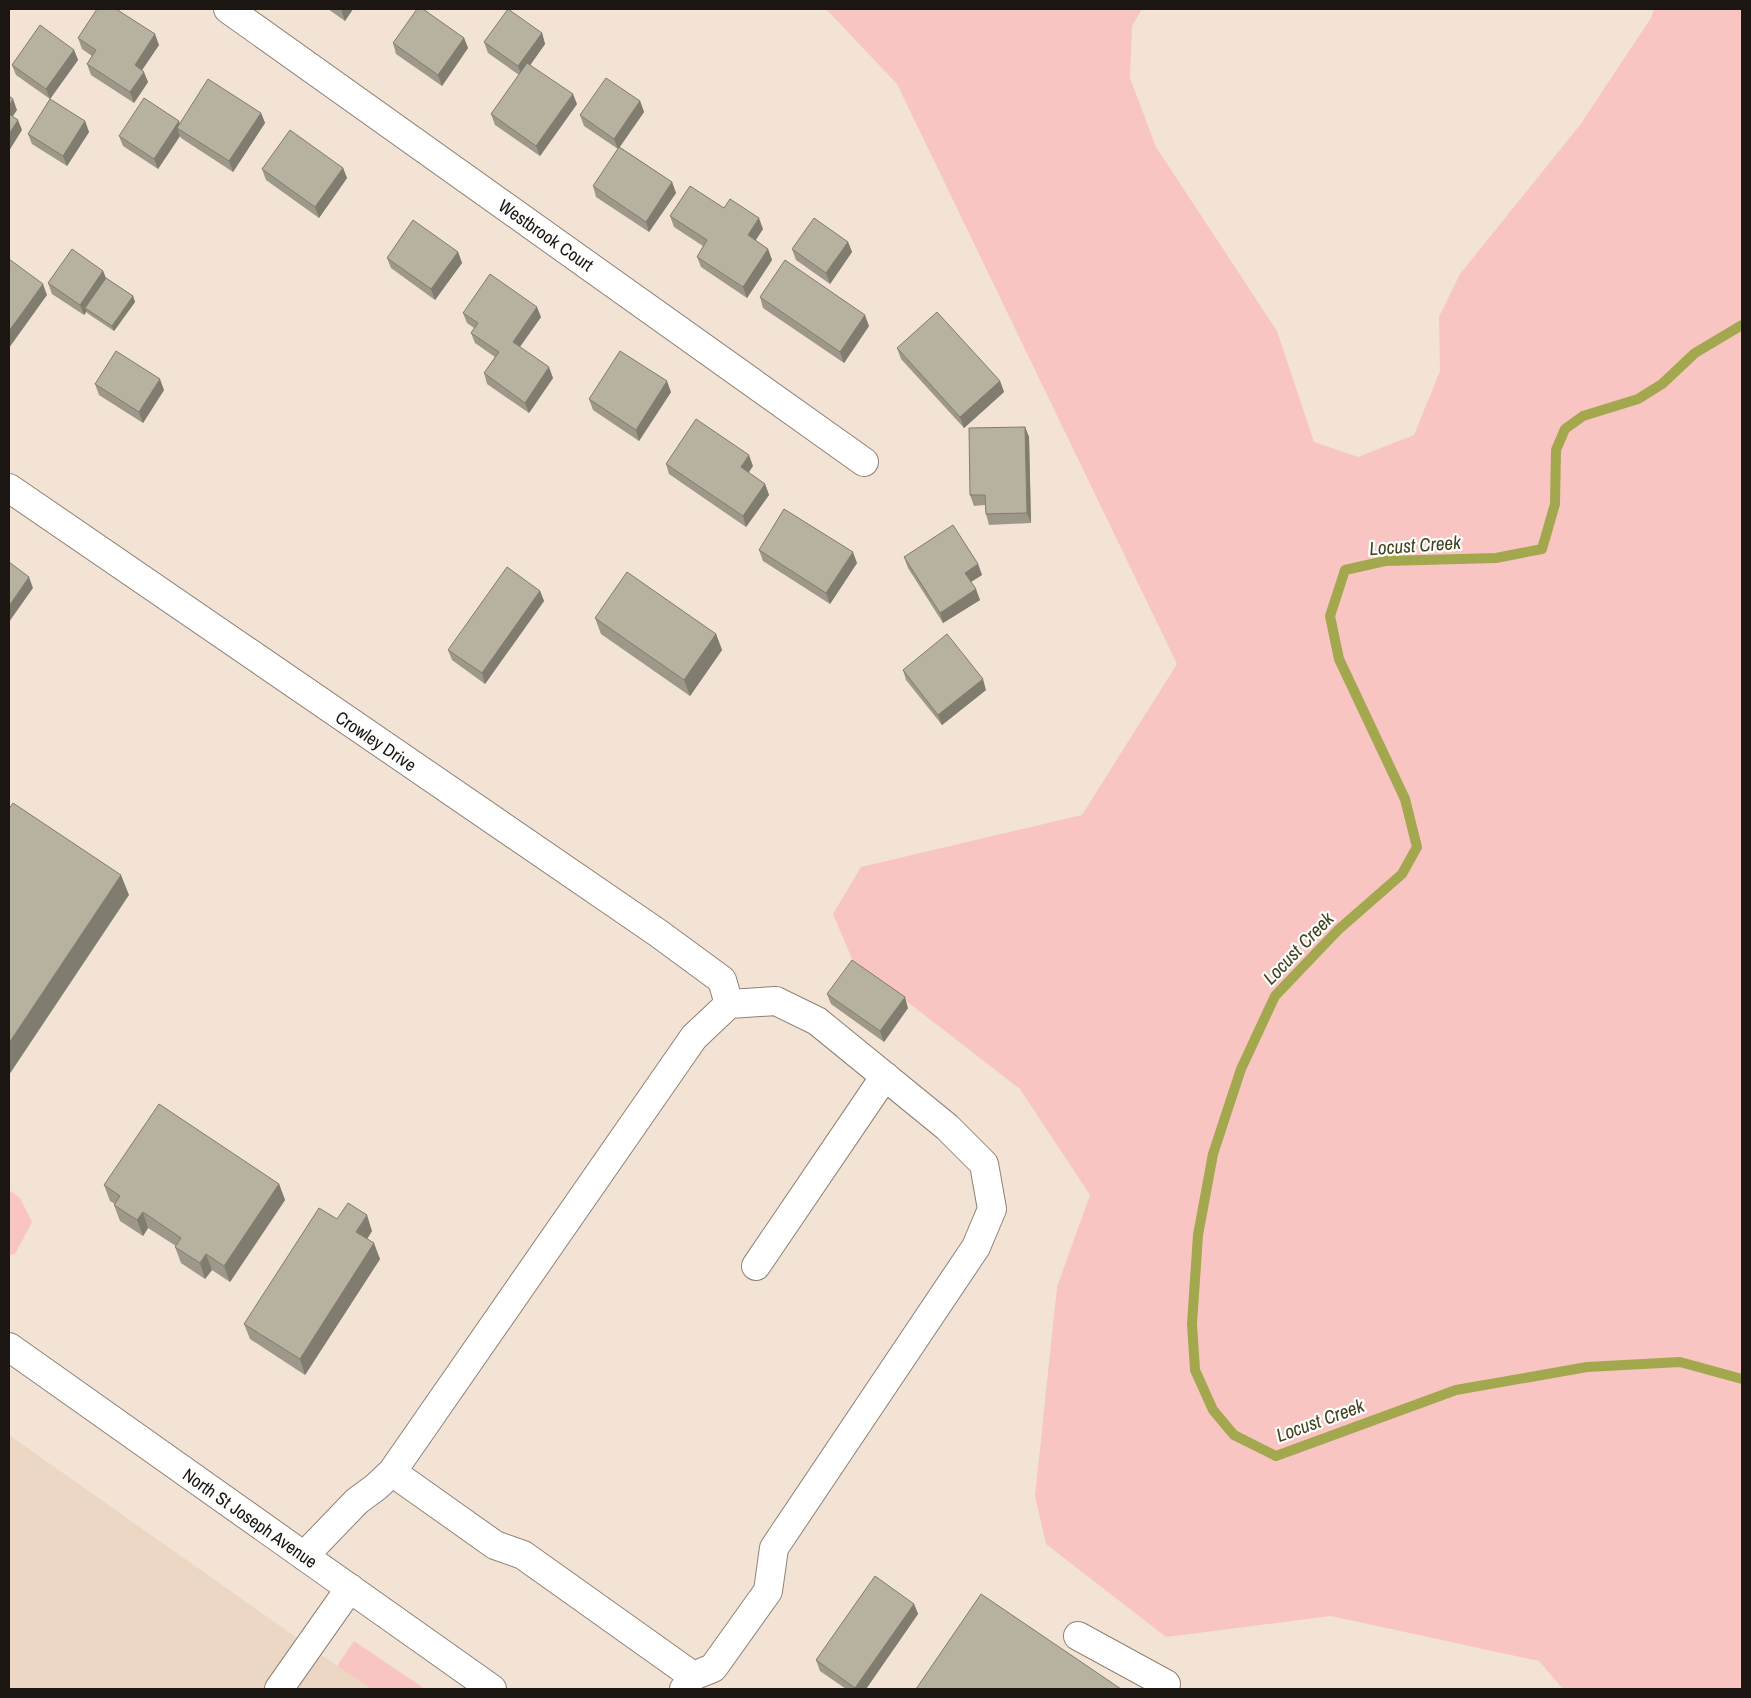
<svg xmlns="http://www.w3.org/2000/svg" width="1751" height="1698" viewBox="0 0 1751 1698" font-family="'Archivo Narrow',sans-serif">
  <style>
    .built { fill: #ebd7c3 }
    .green { fill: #f8c5c2 }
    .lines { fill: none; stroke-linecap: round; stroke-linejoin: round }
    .stream { stroke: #a3a74d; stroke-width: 10 }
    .minor-casing { stroke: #8f8275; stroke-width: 30 }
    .major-casing { stroke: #8f8275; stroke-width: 30 }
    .minor { stroke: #fff; stroke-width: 28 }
    .major { stroke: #fff; stroke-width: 28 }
    .wall { fill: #9d9889 }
    .shaded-wall { fill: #807c6f }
    .building { fill: #b7b19f; stroke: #807c6f }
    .labels { text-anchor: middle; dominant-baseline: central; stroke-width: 4.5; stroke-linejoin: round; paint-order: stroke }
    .street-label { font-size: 18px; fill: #1b1611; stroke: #fff }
    .water-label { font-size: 19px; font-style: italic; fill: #42441e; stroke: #fff }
  </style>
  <rect width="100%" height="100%" fill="#f2e3d5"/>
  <path class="built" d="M9,1435L337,1666L371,1689H9Z"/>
  <path class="green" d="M826,9H1142L1132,26L1130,78L1156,147L1277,331L1314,442L1358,457L1414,435L1440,371L1439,317L1460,274L1580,125L1651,18L1654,9H1742V1689H1563L1539,1661L1331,1616L1166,1637L1046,1544L1035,1496L1057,1287L1090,1195L1020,1089L852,959L833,914L861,867L1082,815L1177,664L897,84Z
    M9,1190L20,1198L32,1222L15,1254L9,1255Z
    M354,1641L425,1689H371L337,1666Z"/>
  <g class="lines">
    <path class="stream" d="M1742,325L1695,353L1662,384L1638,399L1583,416L1565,429L1556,450L1555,504L1542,549L1496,558L1385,561L1345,570L1330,616L1339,659L1405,799L1417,847L1402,874L1338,930L1275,996L1241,1069L1213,1154L1198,1235L1192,1324L1195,1370L1213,1410L1234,1435L1276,1456L1456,1390L1587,1367L1680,1362L1742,1379"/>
    <defs>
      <path id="minor" d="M228,9L864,462
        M9,488L658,933L722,980L729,1004
        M756,1266L885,1076
        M392,1472L694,1037L729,1004L776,1001L817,1021L947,1127L984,1164L992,1209L976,1247L774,1548L768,1591L713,1668L693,1676
        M304,1556L357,1501L376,1487L392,1472L495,1545L523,1555L693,1676L684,1689
        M1078,1636L1166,1684L1162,1689
        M279,1689L350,1588"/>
      <path id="major" d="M9,1347L492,1689"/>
    </defs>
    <use href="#minor" class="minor-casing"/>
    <use href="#major" class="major-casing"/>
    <use href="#minor" class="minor"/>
    <use href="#major" class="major"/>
  </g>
  <path class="wall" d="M328,9H353L345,21Z
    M542,33L545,44L530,65L577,104L540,156L495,125L491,114L519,75L488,53L484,42Z
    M78,38L159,45L142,70L148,82L134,103L91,75L87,64L92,56L82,49Z
    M464,38L468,48L442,86L396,54L393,43Z
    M74,50L78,60L50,99L16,75L12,65Z
    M640,101L644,112L620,147L672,182L676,193L649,232L596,197L593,186L618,149L584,126L580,115Z
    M261,113L265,123L233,172L181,138L180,136L158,169L123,146L119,136L180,123Z
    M85,121L89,132L67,166L32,144L28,134Z
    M343,168L347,178L319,218L266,180L262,169Z
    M724,208L763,229L755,240L768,249L772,260L747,298L701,267L697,257L703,246L674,227L670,216Z
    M848,242L852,252L830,284L796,260L792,249Z
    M458,252L462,263L435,300L391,268L387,258Z
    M103,271L106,278L133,296L135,302L114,331L87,313V311L84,315L52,294L48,283Z
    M760,297L869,326L844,363L763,308Z
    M463,313L541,317L520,347L553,378L529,413L487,384L484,373L495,357L475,343L471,333L474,328L467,323Z
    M897,348L1000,381L1004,392L964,428L901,359Z
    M95,384L164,390L143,423L99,395Z
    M671,392L639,441L593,410L589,399Z
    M1025,427L1029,437L1031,523L989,525L986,514L985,505L974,506L970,495Z
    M666,464L753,466L748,472L765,484L769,495L746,527L669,474Z
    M759,550L857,563L830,604L763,561Z
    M904,557L978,564L982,575L971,582L980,600L943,623L908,568Z
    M540,591L544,601L485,684L452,660L448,650Z
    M595,618L716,634L722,650L690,696L601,634Z
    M903,670L986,690L942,725L906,680Z
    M827,994L908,1008L884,1042L831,1004Z
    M279,1184L285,1200L230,1282L212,1270L205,1279L181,1263L175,1247L176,1246L148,1228L143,1236L120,1221L114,1205L115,1204L110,1201L104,1185Z
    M337,1219L372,1231L367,1239L380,1259L305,1375L250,1339L244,1324Z
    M914,1604L918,1614L866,1689H846L820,1671L816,1660Z"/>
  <path class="shaded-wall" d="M341,9H353L345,21Z
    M542,33L545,44L522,77L518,66Z
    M155,34L159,45L138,76L135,65Z
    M464,38L468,48L442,86L438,75Z
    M74,50L78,60L50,99L46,89Z
    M144,72L148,82L134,103L130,92Z
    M573,94L577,104L540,156L536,146Z
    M13,99L17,110L9,122V106Z
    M640,101L644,112L618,149L614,139Z
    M261,113L265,123L233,172L229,161Z
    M18,120L22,130L9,151V134Z
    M85,121L89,132L67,166L63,156Z
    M179,121L182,131L177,128L180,136L158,169L154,159Z
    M343,168L347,178L319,218L315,207Z
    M672,182L676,193L649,232L646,222Z
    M759,218L763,229L752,246L748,235Z
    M848,242L852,252L830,284L826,273Z
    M768,249L772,260L747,298L743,287Z
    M458,252L462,263L435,300L431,289Z
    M103,271L107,281L85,308L87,311L84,315L80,305Z
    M43,284L47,295L9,348V331Z
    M133,296L135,302L114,331L112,326Z
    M537,307L541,317L516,352L513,342Z
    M865,315L869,326L844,363L840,352Z
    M549,367L553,378L529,413L525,403Z
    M160,379L164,390L143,423L139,412Z
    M667,381L671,392L639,441L636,430Z
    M1000,381L1004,392L964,428L960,417Z
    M1025,427L1029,437L1031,523L1027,513Z
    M749,455L753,466L745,478L741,467Z
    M765,484L769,495L746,527L743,516Z
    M853,552L857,563L830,604L826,593Z
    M978,564L982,575L969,583L965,573Z
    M29,577L33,588L9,622V606Z
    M976,589L980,600L943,623L940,613Z
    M540,591L544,601L485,684L482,673Z
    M716,634L722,650L690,696L684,680Z
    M983,679L986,690L942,725L938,715Z
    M121,875L129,895L9,1075V1043Z
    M905,997L908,1008L884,1042L880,1031Z
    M279,1184L285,1200L230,1282L224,1266Z
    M143,1212L148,1228L143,1236L137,1220Z
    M367,1215L372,1231L362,1247L356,1232Z
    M374,1243L380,1259L305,1375L300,1359Z
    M206,1254L212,1270L205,1279L200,1263Z
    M914,1604L918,1614L866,1689H856L855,1688Z"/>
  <path class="building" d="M97,9H116L155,34L135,65L144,72L130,92L87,64L96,50L78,38Z
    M417,9H423L464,38L438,75L393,43Z
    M508,9L542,33L518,66L484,42Z
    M40,25L74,50L46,89L12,65Z
    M527,63L573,94L536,146L491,114Z
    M606,78L640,101L614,139L580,115Z
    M208,79L261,113L229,161L177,128Z
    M9,96L13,99L9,106Z
    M144,98L179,121L154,159L119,136Z
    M50,99L85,121L63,156L28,134Z
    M9,114L18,120L9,134Z
    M290,130L343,168L315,207L262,169Z
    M619,147L672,182L646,222L593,186Z
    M690,186L724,208L730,199L759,218L748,235L768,249L743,287L697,257L707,240L670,216Z
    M814,218L848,242L826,273L792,249Z
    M413,220L458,252L431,289L387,258Z
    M72,249L103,271L80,305L48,283Z
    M9,259L43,284L9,331Z
    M785,260L865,315L840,352L760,297Z
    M490,274L537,307L513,342L549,367L525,403L484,373L499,352L471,333L478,323L463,313Z
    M106,278L133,296L112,326L85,308Z
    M937,312L1000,381L960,417L897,348Z
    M116,351L160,379L139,412L95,384Z
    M620,351L667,381L636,430L589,399Z
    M696,419L749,455L741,467L765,484L743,516L666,464Z
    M1025,427L1027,513L986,514L985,495H970L969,428Z
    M784,509L853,552L826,593L759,550Z
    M953,525L978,564L965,573L976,589L940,613L904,557Z
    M9,562L29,577L9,606Z
    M507,567L540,591L482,673L448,650Z
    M627,572L716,634L684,680L595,618Z
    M947,634L983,679L938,715L903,670Z
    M13,803L121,875L9,1043V809Z
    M852,960L905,997L880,1031L827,994Z
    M159,1104L279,1184L224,1266L206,1254L200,1263L175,1247L181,1238L143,1212L137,1220L114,1205L120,1196L104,1185Z
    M348,1203L367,1215L356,1232L374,1243L300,1359L244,1324L319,1208L337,1219Z
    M875,1576L914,1604L855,1688L816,1660Z
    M981,1594L1121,1689H916Z"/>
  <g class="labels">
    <g class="street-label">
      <text transform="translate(546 235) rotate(35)">Westbrook Court</text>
      <text transform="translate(376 741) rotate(34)">Crowley Drive</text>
      <text transform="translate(250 1518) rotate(35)">North St Joseph Avenue</text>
    </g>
    <g class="water-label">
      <text transform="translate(1415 545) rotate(-4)">Locust Creek</text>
      <text transform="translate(1298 948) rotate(-46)">Locust Creek</text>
      <text transform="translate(1320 1420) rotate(-20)">Locust Creek</text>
    </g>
  </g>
  <rect width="1751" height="1698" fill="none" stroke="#1b1611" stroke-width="20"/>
</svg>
